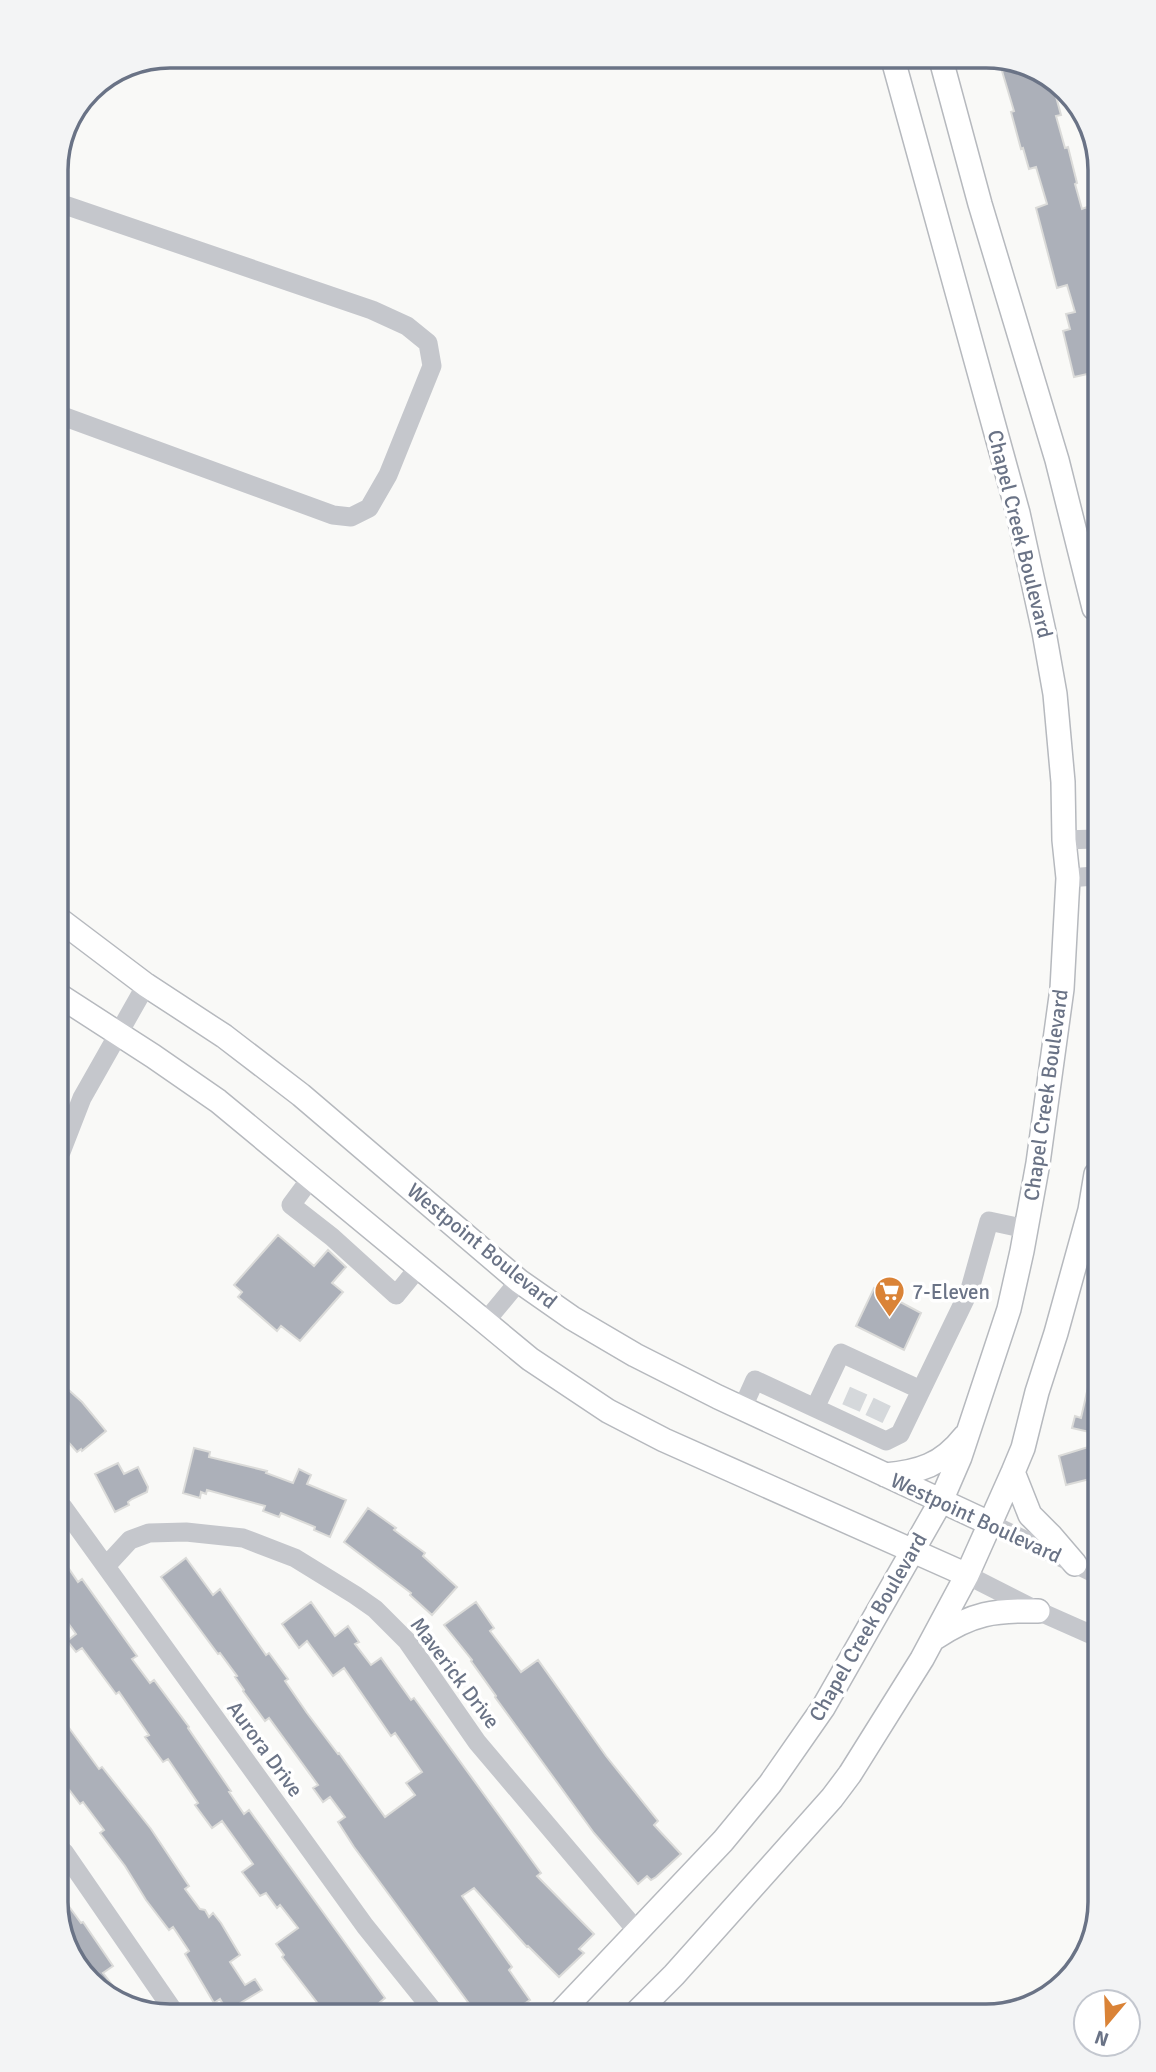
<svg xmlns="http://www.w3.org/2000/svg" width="1156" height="2072" viewBox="0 0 1156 2072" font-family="Signika,sans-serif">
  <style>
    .building { fill: #acb0b9; stroke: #dbdbd9; stroke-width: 2 }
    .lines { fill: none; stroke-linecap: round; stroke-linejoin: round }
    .minor-tunnel { stroke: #d5d8db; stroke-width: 19; stroke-dasharray: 19 10; stroke-linecap: butt }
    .major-casing { stroke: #b6b9be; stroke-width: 26 }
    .minor { stroke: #c5c7cc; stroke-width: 19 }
    .major { stroke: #fff; stroke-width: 23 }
    .labels { text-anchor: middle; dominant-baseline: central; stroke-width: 7; stroke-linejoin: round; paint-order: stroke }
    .street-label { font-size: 21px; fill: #6a7386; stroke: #fff }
    .poi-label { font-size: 21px; fill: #6a7386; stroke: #fff; text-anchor: start }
    .rim { fill: none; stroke: #6a7386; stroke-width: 3.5 }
  </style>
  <rect width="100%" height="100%" fill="#f9f9f7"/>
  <path class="building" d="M1019,66L1051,78L1061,115L1056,116L1065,148L1068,147L1077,183L1075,184L1082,209L1087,207L1092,223V373L1074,377L1063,331L1070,329L1066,314L1075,312L1067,285L1057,288L1036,208L1047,204L1036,167L1029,169L1023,148L1021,149L1011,112L1014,111L1002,71Z
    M278,1235L314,1266L328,1250L346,1267L332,1283L343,1292L300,1341L281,1326L277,1331L238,1297L242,1292L234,1285Z
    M874,1288L921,1313L904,1350L856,1326Z
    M1092,1370H1097L1098,1434L1072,1428L1075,1416L1081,1418Z
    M62,1384L82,1402L106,1431L82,1451L81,1449L77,1452L62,1435Z
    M1098,1444V1477L1066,1485L1059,1456Z
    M194,1448L210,1452L209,1457L267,1471L266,1473L293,1483L299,1469L311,1475L307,1484L346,1500L330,1537L314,1530L315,1527L281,1513L279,1517L263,1511L265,1506L207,1490L206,1494L201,1492L200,1498L183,1493Z
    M118,1463L124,1474L138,1467L148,1487L147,1492L132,1499L128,1502L129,1505L115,1512L95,1474Z
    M368,1508L396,1528L394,1530L425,1553L423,1556L457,1587L432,1615L410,1595L411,1593L344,1542Z
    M186,1558L213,1595L220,1589L266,1655L269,1653L288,1679L285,1681L307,1713L338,1754L339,1753L385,1817L415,1795L406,1783L422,1772L395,1733L391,1736L344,1668L333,1676L307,1641L299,1648L282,1624L311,1602L335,1636L348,1626L359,1642L355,1644L371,1665L381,1658L411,1700L414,1698L517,1840L541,1873L537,1876L594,1934L579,1949L584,1953L559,1977L528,1946L527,1947L474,1888L462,1896L512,1967L509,1970L530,2000L512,2012L476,2013L354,1847L338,1822L345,1817L330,1797L323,1802L313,1788L318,1785L269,1718L265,1721L243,1691L244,1690L235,1677L237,1676L220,1653L218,1654L161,1577Z
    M63,1560L78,1582L82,1579L137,1656L132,1659L150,1683L154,1680L189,1727L188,1728L231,1791L229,1792L244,1814L249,1810L385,1998L378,2004L382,2009L375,2014H326L282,1957L284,1955L276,1944L298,1928L280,1905L277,1908L266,1893L260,1896L242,1872L253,1864L222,1821L212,1828L195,1805L198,1803L168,1759L163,1762L145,1737L149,1735L119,1692L116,1694L82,1648L76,1652L67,1641L76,1634L63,1616Z
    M476,1602L494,1628L490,1631L521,1672L538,1660L606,1756L658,1821L654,1825L681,1854L656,1877L651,1880L647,1876L638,1884L594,1833L495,1697L496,1696L471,1661L472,1660L444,1625Z
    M64,1721L99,1769L102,1767L151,1829L189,1886L185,1889L200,1909L205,1910L209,1917L213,1913L221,1923L240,1955L230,1962L245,1985L255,1979L262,1990L227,2011L220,1999L214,2003L185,1954L189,1951L173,1927L169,1930L146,1900L125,1866L100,1833L104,1830L83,1802L80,1804L64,1783Z
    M65,1901L81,1923L83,1922L113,1966L103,1973L126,2003L106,1997L65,1946Z"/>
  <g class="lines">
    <path class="minor-tunnel" d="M851,1408L862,1383
      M874,1419L886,1394"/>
    <defs>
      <path id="major" d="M940,56L980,204L1057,460L1094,608
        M60,920L146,985L224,1036L301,1095L519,1281L572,1318L635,1355L718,1397L989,1523
        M60,996L153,1056L218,1101L530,1359L608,1411L664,1440L967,1575
        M1013,1472L1030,1515L1051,1536L1075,1564
        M885,1475C919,1472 942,1465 964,1437
        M935,1638C972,1613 995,1610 1038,1611
        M638,2011L674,1975L832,1798L850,1774L922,1659L967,1575L1013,1472L1023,1448L1037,1392L1056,1333L1090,1210L1096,1174
        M561,2012L723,1841L770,1784L823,1708L941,1501L960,1457L1009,1309L1022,1251L1038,1163L1062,989L1068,878L1064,840L1063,782L1055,694L1044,632L1018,513L892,56"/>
    </defs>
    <use href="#major" class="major-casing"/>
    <path class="minor" d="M56,202L372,310L407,326L428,343L432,366L388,475L369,508L351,517L333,515L57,414
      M1064,840L1095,839
      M1068,878L1095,876
      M61,1152L82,1098L146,985
      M311,1178L291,1205L332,1237L396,1295L419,1267
      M485,1322L519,1281
      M815,1408L841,1353L921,1390
      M742,1409L755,1380L886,1441L900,1434L970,1289L989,1221L1026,1229
      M63,1507L365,1926L435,2013
      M989,1523L1098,1575
      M106,1566L130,1540L149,1533L186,1532L243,1538L295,1558L355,1595L375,1609L407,1641L477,1742L637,1931
      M967,1575L1038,1611L1099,1638
      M64,1852L177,2016"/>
    <use href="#major" class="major"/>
  </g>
  <defs>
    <symbol id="supermarket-pin" viewBox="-11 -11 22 30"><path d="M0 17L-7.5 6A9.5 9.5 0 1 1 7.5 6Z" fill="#da8337" stroke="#fff"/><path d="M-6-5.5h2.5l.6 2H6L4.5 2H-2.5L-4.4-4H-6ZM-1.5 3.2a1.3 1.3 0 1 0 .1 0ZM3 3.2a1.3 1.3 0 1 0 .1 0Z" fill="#fff"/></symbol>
  </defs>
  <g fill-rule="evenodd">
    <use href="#supermarket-pin" x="872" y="1274" width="35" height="47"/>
  </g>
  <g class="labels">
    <g class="street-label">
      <text transform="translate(1020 534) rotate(76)">Chapel Creek Boulevard</text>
      <text transform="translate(1046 1095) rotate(-82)">Chapel Creek Boulevard</text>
      <text transform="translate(482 1246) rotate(39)">Westpoint Boulevard</text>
      <text transform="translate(976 1518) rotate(25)">Westpoint Boulevard</text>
      <text transform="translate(868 1627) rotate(-60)">Chapel Creek Boulevard</text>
      <text transform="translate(455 1673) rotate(53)">Maverick Drive</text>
      <text transform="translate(265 1749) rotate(54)">Aurora Drive</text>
    </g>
    <g class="poi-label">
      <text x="912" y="1292">7-Eleven</text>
    </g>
  </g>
  <path d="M0 0H1156V2072H0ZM170 68H986A102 102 0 0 1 1088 170V1902A102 102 0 0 1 986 2004H170A102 102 0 0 1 68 1902V170A102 102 0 0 1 170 68Z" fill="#f3f4f5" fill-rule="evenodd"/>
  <path class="rim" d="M170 68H986A102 102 0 0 1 1088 170V1902A102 102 0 0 1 986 2004H170A102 102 0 0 1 68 1902V170A102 102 0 0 1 170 68Z"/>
  <g transform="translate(1107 2023) rotate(199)"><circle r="33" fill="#ffffff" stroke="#c3c7cf" stroke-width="2"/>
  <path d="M0-5L12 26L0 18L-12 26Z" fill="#da8337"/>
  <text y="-10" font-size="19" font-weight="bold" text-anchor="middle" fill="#6a7386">N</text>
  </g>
</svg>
